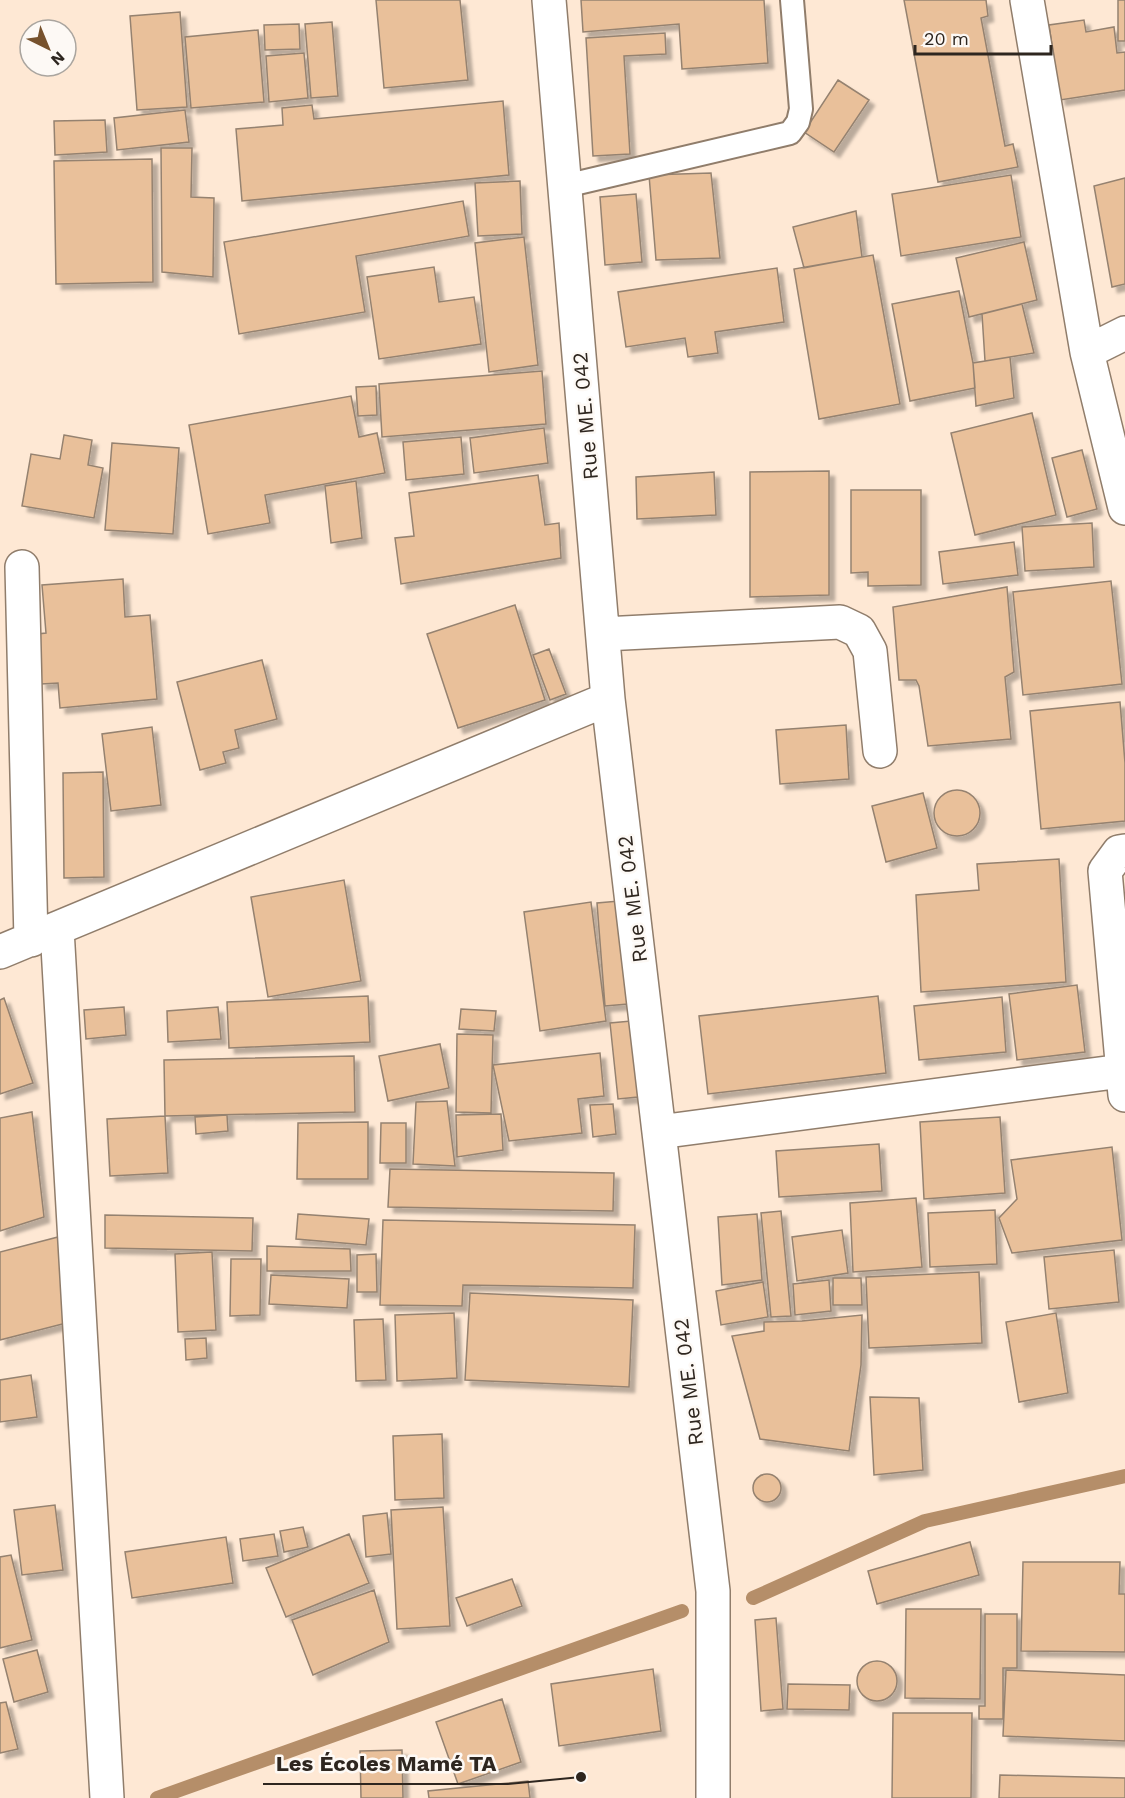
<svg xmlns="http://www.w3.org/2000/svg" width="1125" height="1798" viewBox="0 0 1125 1798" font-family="'Work Sans',sans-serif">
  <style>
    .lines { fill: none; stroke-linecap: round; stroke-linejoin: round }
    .stream { stroke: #b58e69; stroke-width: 14 }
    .building { fill: #e9c09a; stroke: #958270; stroke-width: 1.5; filter: url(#shadow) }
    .lane-casing { stroke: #907d6b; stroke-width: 26 }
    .street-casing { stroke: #907d6b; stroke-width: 36 }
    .lane { stroke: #fff; stroke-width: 22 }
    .street { stroke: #fff; stroke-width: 33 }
    .labels { text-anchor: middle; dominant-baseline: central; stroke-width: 5; stroke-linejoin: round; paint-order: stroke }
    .street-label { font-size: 21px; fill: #2e261f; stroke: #fdf9f5 }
    .leader { fill: none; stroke: #2e261f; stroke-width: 2 }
    .callout-dot { fill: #2e261f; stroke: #fdf9f5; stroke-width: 2 }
    .callout-label { font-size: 22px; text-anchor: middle; font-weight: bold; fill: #2e261f; stroke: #fdf9f5; stroke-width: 5; stroke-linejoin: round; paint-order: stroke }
  </style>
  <defs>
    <filter id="shadow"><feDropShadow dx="5.5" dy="5.5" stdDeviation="1.5" flood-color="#0004"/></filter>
  </defs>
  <rect width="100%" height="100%" fill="#fee8d4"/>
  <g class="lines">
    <path class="stream" d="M753,1598L925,1521L1125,1476
      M157,1798L682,1611"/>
  </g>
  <path class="building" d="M376,0H460L468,80L384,88Z
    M581,0H764L768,63L682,69L679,24L583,32Z
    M904,0H986L988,16L981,18L1005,146L1013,144L1018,167L938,182Z
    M1118,0H1125V41H1118Z
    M180,12L187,107L137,110L130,16Z
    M1084,20L1086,32L1114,27L1117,53L1125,52V90L1060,100L1049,25Z
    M332,22L338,96L311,98L305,24Z
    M299,24L300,49L265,50L264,25Z
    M258,30L264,102L191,108L185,37Z
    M665,33L666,54L624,56L630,154L593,156L586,38Z
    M304,53L308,98L269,102L266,56Z
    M838,80L869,100L834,152L804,132Z
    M503,101L509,175L242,201L236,129L283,125L282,108L312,105L314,119Z
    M185,110L189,142L117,150L114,118Z
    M105,120L107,152L55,155L54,121Z
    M161,148H192L191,197L214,198L213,277L162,272Z
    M152,159L153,282L56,284L54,161Z
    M711,173L720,258L656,260L649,175Z
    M1011,175L1021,237L901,256L892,194Z
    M1125,178V284L1112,287L1094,186Z
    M520,181L522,234L478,236L475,183Z
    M636,194L642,262L605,265L600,197Z
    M463,201L469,236L356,256L365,312L239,334L224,242Z
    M856,211L862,257L804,268L793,227Z
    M524,237L538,365L489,372L475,243Z
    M1024,242L1037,300L969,317L956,258Z
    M873,255L900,404L819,419L794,269Z
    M434,267L439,302L474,297L481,344L379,359L367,277Z
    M777,268L784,322L715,332L718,353L688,357L685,338L626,347L618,292Z
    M959,291L973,363L975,388L910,401L892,304Z
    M1022,304L1034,353L985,361L982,314Z
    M1010,357L1014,398L976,406L973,363Z
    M542,371L546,424L382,437L379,384Z
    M376,386L377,415L358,416L356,387Z
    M351,396L359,437L377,433L385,473L265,495L270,523L208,534L189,425Z
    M1032,413L1056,515L975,535L951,433Z
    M544,428L548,463L474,473L470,438Z
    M64,435L92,440L88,465L103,468L94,518L22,506L31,454L60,459Z
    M461,437L464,474L406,480L403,442Z
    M112,443L179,448L173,534L105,530Z
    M1082,450L1097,509L1067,517L1052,458Z
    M829,471V595L750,597V472Z
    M714,472L716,515L637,519L636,477Z
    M538,475L545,525L559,523L561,558L401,584L395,538L414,536L409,493Z
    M356,481L362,538L331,543L325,486Z
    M851,490H921V585L868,586V572L851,573Z
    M1092,523L1094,567L1025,571L1022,527Z
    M1014,542L1018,575L943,584L939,552Z
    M123,579L125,617L150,615L157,699L60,708L58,683L41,684L37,634L46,633L42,585Z
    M1111,581L1122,684L1023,695L1013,592Z
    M1007,587L1014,672L1005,677L1011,739L928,746L919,686L916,680H899L893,607Z
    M515,605L545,700L458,728L427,634Z
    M549,649L566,694L550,700L533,655Z
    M262,660L277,719L235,730L239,748L223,752L226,763L200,770L177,682Z
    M1120,702L1125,763V821L1041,829L1030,711Z
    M846,725L849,779L780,784L776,730Z
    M152,727L161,805L111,811L102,734Z
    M103,772L104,877L64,878L63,773Z
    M934 813a23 23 0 1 1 46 0a23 23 0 1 1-46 0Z
    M923,793L937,848L886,862L872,806Z
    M1059,859L1066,982L921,992L916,895L979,890L977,864Z
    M344,880L361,981L268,997L251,897Z
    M619,901L628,1004L605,1006L597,903Z
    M591,902L606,1021L540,1031L524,912Z
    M1077,985L1085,1052L1017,1060L1009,994Z
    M368,996L370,1042L229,1048L227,1002Z
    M878,996L886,1073L708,1094L699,1016Z
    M1002,997L1006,1052L919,1060L914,1006Z
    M4,998L33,1083L0,1094V1000Z
    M124,1007L126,1035L86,1039L84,1010Z
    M218,1007L221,1039L168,1042L167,1011Z
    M461,1009L496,1011L494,1031L459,1029Z
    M631,1021L638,1097L618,1099L610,1023Z
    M457,1034L493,1035L491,1113L456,1112Z
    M440,1044L449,1088L388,1101L379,1056Z
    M600,1053L604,1096L578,1099L582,1133L509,1141L493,1065Z
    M354,1056L355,1112L165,1116L164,1060Z
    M447,1101L455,1166L413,1164L416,1102Z
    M613,1104L616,1134L593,1137L590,1105Z
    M32,1112L44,1217L0,1231V1118Z
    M501,1114L503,1150L457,1157L456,1115Z
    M227,1115L228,1131L196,1134L195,1117Z
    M165,1116L168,1173L110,1176L107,1119Z
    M1000,1117L1005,1193L924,1199L920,1122Z
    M368,1122V1179H297L298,1123Z
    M381,1123H406V1163H380Z
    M879,1144L882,1191L779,1197L776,1151Z
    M1112,1147L1122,1240L1012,1253L999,1218L1017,1199L1011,1160Z
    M390,1169L614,1173L613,1211L388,1207Z
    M916,1198L922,1267L853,1272L850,1203Z
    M995,1210L997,1264L930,1267L928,1213Z
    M781,1211L791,1316L771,1317L761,1213Z
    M298,1214L369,1219L366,1245L296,1239Z
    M757,1214L762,1280L722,1285L718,1217Z
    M105,1215L253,1218L252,1251L105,1248Z
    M383,1220L635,1225L633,1288L463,1285L462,1306L380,1305Z
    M842,1230L848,1273L797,1281L792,1237Z
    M58,1237L78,1320L0,1340V1252Z
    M267,1246L350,1249L351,1271H267Z
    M1114,1250L1119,1302L1049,1309L1044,1257Z
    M212,1252L216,1330L178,1332L175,1254Z
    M376,1254L377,1292H357V1255Z
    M231,1259H261L260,1315L230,1316Z
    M979,1272L982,1343L869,1348L866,1277Z
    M271,1275L349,1279L347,1308L269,1304Z
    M833,1278H861L862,1305H833Z
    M829,1280L831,1311L795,1315L793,1284Z
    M763,1282L768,1317L721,1325L716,1291Z
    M470,1293L633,1300L629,1387L465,1380Z
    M454,1313L457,1378L397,1381L395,1315Z
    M1056,1313L1068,1393L1019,1402L1006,1322Z
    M862,1315L861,1365L849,1451L760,1439L732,1336L764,1331V1322L802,1321Z
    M383,1319L386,1380L356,1381L354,1320Z
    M206,1338L207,1358L186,1360L185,1339Z
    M31,1375L37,1417L0,1422V1380Z
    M870,1397L919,1398L923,1470L874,1475Z
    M442,1434L444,1498L395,1500L393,1436Z
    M753 1488a14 14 0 1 1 28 0a14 14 0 1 1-28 0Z
    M55,1505L63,1570L22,1575L14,1510Z
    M443,1507L450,1626L397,1629L391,1510Z
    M387,1513L391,1554L366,1557L363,1516Z
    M303,1527L308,1547L284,1552L280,1531Z
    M274,1534L278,1556L243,1561L240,1539Z
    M349,1534L369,1583L286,1617L266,1568Z
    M226,1537L233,1583L132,1598L125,1552Z
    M970,1542L979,1575L877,1604L868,1571Z
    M11,1555L32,1640L0,1648V1557Z
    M1023,1562H1120L1119,1594H1125V1652L1021,1651Z
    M512,1579L522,1606L467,1626L456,1598Z
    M374,1590L389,1642L313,1675L292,1620Z
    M906,1609H981L980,1699L905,1698Z
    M985,1614H1017V1668H1003V1719H979V1706H985Z
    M776,1618L783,1709L761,1711L755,1620Z
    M37,1650L48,1692L14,1702L3,1659Z
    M857 1681a20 20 0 1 1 40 0a20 20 0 1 1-40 0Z
    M653,1669L661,1731L559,1746L551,1684Z
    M1006,1670L1125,1675V1741L1003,1736Z
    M788,1684L850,1685L849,1710L787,1709Z
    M502,1699L521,1762L458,1784L436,1722Z
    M6,1702L18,1749L0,1753V1703Z
    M893,1713H972L971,1798H892Z
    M402,1750L403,1798H361L360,1751Z
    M1000,1775L1125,1778V1798H999Z
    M528,1781L530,1798H429L428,1791Z"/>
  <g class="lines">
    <defs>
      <path id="lane" d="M565,186L790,133L798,122L801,109L792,0"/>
      <path id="street" d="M549,0L608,699L713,1591V1798
        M1027,0L1087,352L1125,508
        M1087,352L1125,333
        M22,567L31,940
        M604,634L840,622L859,631L870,651L880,751
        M1125,851L1119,852L1105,871L1125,1095
        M57,929L107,1798
        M0,952L608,699
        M659,1132L1122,1071"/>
    </defs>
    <use href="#lane" class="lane-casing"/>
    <use href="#street" class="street-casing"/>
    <use href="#lane" class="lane"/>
    <use href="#street" class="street"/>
  </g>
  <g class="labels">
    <g class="street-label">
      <text transform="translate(585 416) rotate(-95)">Rue ME. 042</text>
      <text transform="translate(632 899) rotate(-97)">Rue ME. 042</text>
      <text transform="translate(688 1382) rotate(-97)">Rue ME. 042</text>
    </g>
  </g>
  <path class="leader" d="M581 1777L508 1784H263"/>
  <circle class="callout-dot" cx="581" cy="1777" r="6"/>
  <g class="callout-label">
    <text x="386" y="1771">Les Écoles Mamé TA</text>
  </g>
  <g transform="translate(48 48) rotate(137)"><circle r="28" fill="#fdf9f5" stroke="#aaa59f" stroke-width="1.5"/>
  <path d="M0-4.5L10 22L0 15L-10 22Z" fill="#77522d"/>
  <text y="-9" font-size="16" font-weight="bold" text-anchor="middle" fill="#2e261f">N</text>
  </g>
  <path d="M915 45v9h136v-9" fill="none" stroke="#2e261f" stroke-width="3"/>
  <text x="924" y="45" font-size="18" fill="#2e261f" stroke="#fdf9f5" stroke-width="4.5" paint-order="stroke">20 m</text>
</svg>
